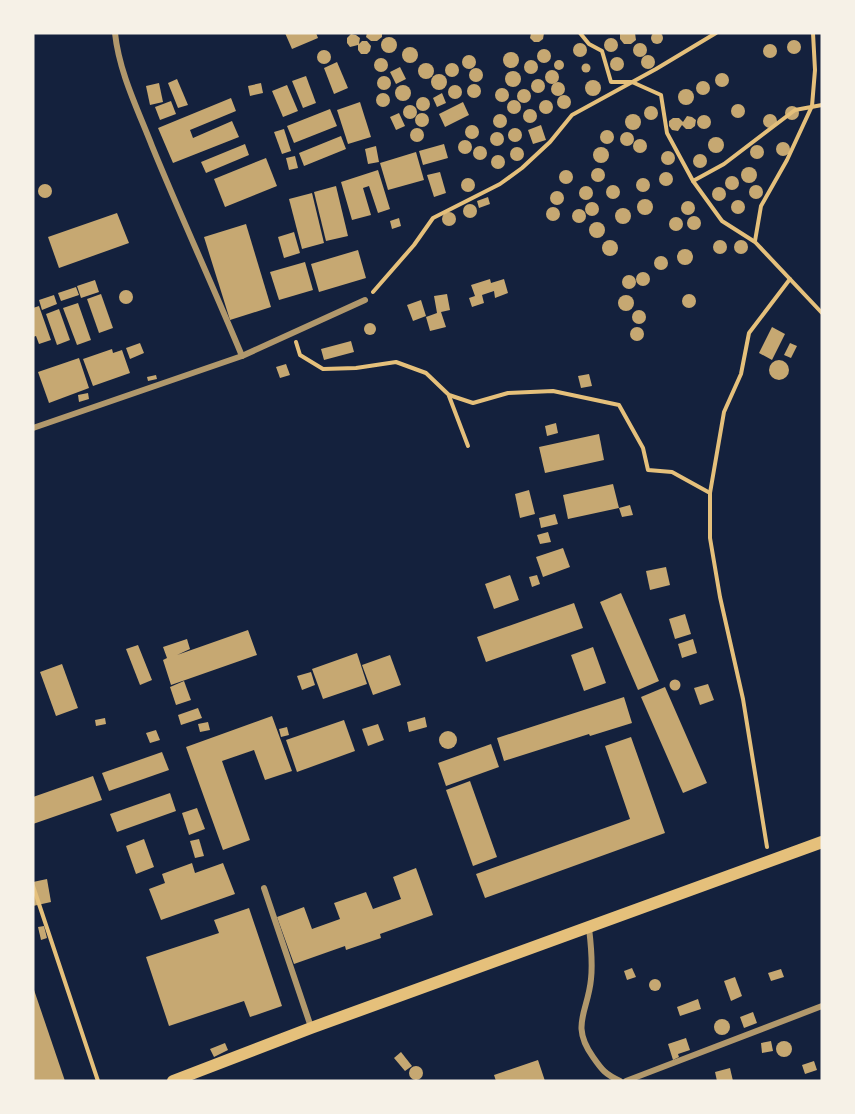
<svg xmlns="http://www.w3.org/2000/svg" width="855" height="1114" font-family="Roboto,sans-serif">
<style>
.building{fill:#c6a872}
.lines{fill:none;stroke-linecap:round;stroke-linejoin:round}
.path{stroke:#e5c07b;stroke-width:4}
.minor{stroke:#b1986c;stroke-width:6}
.secondary{stroke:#e5c07b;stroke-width:12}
</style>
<rect width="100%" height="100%" fill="#14213d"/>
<g class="building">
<circle cx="657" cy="38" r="6"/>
<path d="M285,33h31l2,5 -26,11z"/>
<path d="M367,33h15v4l-5,4h-6l-5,-4z"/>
<path d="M531,33h13l-1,6 -4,3h-5l-4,-4z"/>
<path d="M620,33h15l1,7 -5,4h-7l-4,-5z"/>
<path d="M351,34l5,1 4,3 -1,6 3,-3h5l4,5 -1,5 -3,3h-6l-3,-4v-5l-8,2 -3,-4v-5z"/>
<circle cx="389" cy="45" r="8"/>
<circle cx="611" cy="45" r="7"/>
<circle cx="794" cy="47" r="7"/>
<circle cx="580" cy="50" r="7"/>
<circle cx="640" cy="50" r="7"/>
<circle cx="770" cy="51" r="7"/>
<circle cx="410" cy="55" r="8"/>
<circle cx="544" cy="56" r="7"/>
<circle cx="324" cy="57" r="7"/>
<circle cx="511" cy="60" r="8"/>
<circle cx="648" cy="62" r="7"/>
<circle cx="469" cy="62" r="7"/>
<circle cx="617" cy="64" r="7"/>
<circle cx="381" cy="65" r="7"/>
<circle cx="559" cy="65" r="5"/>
<circle cx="531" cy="67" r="7"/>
<path d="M337,62l11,26 -14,6 -10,-26z"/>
<circle cx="426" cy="71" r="8"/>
<circle cx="586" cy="68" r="4.5"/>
<circle cx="452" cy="70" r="7"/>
<path d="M400,67l6,12 -10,5 -6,-12z"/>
<circle cx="476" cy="75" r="7"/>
<circle cx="552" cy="77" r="7"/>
<circle cx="513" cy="79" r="8"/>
<circle cx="722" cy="80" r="7"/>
<circle cx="439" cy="82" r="8"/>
<path d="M306,76l10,27 -13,5 -11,-27z"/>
<circle cx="384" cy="83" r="7"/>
<path d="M177,79l11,26 -10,3 -10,-25z"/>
<circle cx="538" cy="86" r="7"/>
<circle cx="593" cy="88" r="8"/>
<circle cx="703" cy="88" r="7"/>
<circle cx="558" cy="89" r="7"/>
<path d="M159,83l4,19 -13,3 -4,-19z"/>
<path d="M261,83l2,10 -13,3 -2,-10z"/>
<circle cx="474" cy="91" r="7"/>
<path d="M287,85l11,26 -15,6 -11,-26z"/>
<circle cx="403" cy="93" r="8"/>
<circle cx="455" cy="92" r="7"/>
<circle cx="502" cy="95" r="7"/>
<circle cx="686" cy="97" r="8"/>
<circle cx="524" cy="96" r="7"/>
<path d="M442,93l4,10 -9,4 -4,-9z"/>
<circle cx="383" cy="100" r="7"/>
<circle cx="564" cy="102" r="7"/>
<circle cx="423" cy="104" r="7"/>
<path d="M231,98l5,13 -46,19 3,8 39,-17 7,16 -66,26 -15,-35z"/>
<circle cx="514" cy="107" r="7"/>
<circle cx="546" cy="107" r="7"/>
<path d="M171,101l5,13 -16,6 -5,-13z"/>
<path d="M360,102l11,35 -23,7 -11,-34z"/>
<path d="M463,102l6,13 -24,12 -6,-13z"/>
<circle cx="738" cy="111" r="7"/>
<circle cx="410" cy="112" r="7"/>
<circle cx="651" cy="113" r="7"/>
<circle cx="792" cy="113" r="7"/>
<path d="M330,109l7,17 -43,17 -7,-17z"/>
<circle cx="530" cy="116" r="7"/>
<path d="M399,113l6,13 -9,4 -6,-13z"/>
<circle cx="422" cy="120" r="7"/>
<circle cx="633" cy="122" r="8"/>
<circle cx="500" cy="121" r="7"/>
<circle cx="770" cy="121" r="7"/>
<circle cx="704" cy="122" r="7"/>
<path d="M687,116l5,1 4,3 -1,6 -4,3h-5l-4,-4 -4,6 -6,-1 -3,-4v-5l4,-3h6l4,4z"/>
<path d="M541,125l5,15 -13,4 -5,-14z"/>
<circle cx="472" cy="132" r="7"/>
<circle cx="417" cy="135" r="7"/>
<circle cx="515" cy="135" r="7"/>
<path d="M284,129l7,22 -9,3 -8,-22z"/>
<circle cx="607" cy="137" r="7"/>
<circle cx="627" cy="139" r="7"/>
<circle cx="497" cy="139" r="7"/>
<path d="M341,136l5,13 -42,17 -5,-13z"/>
<circle cx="716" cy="145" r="8"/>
<circle cx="640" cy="146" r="7"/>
<circle cx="465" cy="147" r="7"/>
<circle cx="783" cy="149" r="7"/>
<path d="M245,144l4,11 -43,18 -5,-11z"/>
<path d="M444,144l4,14 -25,7 -4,-14z"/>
<circle cx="757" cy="152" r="7"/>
<path d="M376,146l3,16 -11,2 -3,-15z"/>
<circle cx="480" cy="153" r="7"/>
<circle cx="601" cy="155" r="8"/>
<circle cx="517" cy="154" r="7"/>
<circle cx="668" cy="158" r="7"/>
<path d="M416,152l8,28 -36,10 -8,-27z"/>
<circle cx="700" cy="161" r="7"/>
<circle cx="498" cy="162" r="7"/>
<path d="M295,156l3,12 -9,2 -3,-12z"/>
<path d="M266,158l11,28 -52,21 -11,-28z"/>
<circle cx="749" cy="175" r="8"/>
<circle cx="598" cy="175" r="7"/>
<path d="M378,170l12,39 -12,4 -9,-27 -6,2 8,27 -19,5 -11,-38z"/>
<circle cx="566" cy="177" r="7"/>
<path d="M440,172l6,21 -12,4 -7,-22z"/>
<circle cx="666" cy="179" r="7"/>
<circle cx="732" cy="183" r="7"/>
<circle cx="468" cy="185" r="7"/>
<circle cx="643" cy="185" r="7"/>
<circle cx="45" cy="191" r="7"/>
<circle cx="613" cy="192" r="7"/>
<circle cx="756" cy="192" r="7"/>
<path d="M336,186l12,50 -22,5 -12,-49z"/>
<circle cx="586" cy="193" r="7"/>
<circle cx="719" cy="194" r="7"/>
<circle cx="557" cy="198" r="7"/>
<path d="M312,193l12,50 -22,6 -13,-50z"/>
<path d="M488,197l2,7 -11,4 -2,-7z"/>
<circle cx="645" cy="207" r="8"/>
<circle cx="738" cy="207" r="7"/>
<circle cx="688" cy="208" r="7"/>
<circle cx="592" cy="209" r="7"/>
<circle cx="470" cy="211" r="7"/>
<circle cx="553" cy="214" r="7"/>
<circle cx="623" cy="216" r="8"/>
<circle cx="579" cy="216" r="7"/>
<circle cx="449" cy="219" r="7"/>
<path d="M117,213l12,30 -70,25 -11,-31z"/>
<circle cx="694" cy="223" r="7"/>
<circle cx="676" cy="224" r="7"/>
<path d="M399,218l2,8 -9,3 -2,-8z"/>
<circle cx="597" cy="230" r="8"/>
<path d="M246,224l25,83 -41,13 -26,-83z"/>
<path d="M294,232l6,21 -16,5 -6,-21z"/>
<circle cx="610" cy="248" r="8"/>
<circle cx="720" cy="247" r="7"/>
<circle cx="741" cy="247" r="7"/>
<circle cx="685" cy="257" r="8"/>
<path d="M358,250l8,28 -47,14 -8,-28z"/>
<circle cx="661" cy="263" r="7"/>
<path d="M305,262l8,28 -34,10 -9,-28z"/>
<circle cx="643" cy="279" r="7"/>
<circle cx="629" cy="282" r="7"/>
<path d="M490,279l1,4 13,-4 4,14 -13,5 -1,-7 -12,4 2,8 -12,4 -3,-9 6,-2 -4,-11z"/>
<path d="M95,280l4,12 -18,6 -4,-12z"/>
<path d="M76,287l3,8 -18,6 -3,-8z"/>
<circle cx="126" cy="297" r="7"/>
<path d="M101,294l12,34 -14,5 -12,-34z"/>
<path d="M447,294l3,16 -9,2 5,15 -16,4 -4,-14 11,-4 -3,-17z"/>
<circle cx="689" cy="301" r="7"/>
<path d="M54,295l3,9 -15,6 -3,-10z"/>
<circle cx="626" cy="303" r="8"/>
<path d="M421,300l5,16 -13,5 -6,-16z"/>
<path d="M78,303l13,37 -14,5 -14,-37z"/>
<path d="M39,306l12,34 -12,4 -3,-8 -3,1v-29z"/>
<path d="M59,309l11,31 -13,5 -11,-31z"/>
<circle cx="639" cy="317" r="7"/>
<circle cx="370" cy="329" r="6"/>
<path d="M772,327l13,7 -13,26 -13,-7z"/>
<circle cx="637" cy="334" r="7"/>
<path d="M351,341l3,11 -30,8 -3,-11z"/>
<path d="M140,343l4,10 -14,6 -4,-11z"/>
<path d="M790,343l7,3 -6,12 -7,-3z"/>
<path d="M112,349l1,4 9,-3 8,23 -37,13 -10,-27z"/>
<path d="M79,358l10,30 -40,15 -11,-31z"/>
<circle cx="779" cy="370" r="10"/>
<path d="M286,364l4,11 -10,3 -4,-11z"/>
<path d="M589,374l3,12 -11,2 -3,-12z"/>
<path d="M156,375l1,4 -9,2 -1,-4z"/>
<path d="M88,393l1,6 -10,3 -1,-7z"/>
<path d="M556,423l2,10 -11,3 -2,-10z"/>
<path d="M599,434l5,26 -59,13 -6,-26z"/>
<path d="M613,484l6,24 -51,11 -5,-24z"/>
<path d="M529,490l6,24 -15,4 -5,-24z"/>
<path d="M630,505l3,10 -11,2 -3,-9z"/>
<path d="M555,514l3,10 -17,4 -2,-10z"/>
<path d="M548,532l3,10 -11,2 -3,-9z"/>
<path d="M563,548l7,19 -27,10 -7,-20z"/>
<path d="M666,567l4,18 -20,5 -4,-19z"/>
<path d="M510,575l9,25 -25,9 -9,-25z"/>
<path d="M537,575l3,9 -8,3 -3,-10z"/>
<path d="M621,593l38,88 -21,9 -38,-88z"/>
<path d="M574,603l9,25 -97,34 -9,-25z"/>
<path d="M685,614l6,20 -16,5 -6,-20z"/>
<path d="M248,630l9,25 -86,30 -8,-25 4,-2 -4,-11 24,-8 3,10 -13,6z"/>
<path d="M693,639l4,14 -15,5 -4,-14z"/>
<path d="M138,645l14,35 -12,5 -14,-36z"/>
<path d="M593,647l13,36 -22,8 -13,-36z"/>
<path d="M357,653l10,31 -44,15 -11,-30z"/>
<path d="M390,655l11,30 -28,10 -11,-30z"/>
<path d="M62,664l16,44 -22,8 -16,-44z"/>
<path d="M311,672l4,13 -13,5 -5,-14z"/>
<circle cx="675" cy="685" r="5.5"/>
<path d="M184,681l7,19 -15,5 -6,-18z"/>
<path d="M708,684l6,16 -14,5 -6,-17z"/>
<path d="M665,687l42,96 -24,10 -42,-96z"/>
<path d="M624,697l8,26 -42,13 -1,-2 -85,27 -7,-23z"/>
<path d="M198,708l4,10 -21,7 -3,-10z"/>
<path d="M272,716l20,55 -27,9 -11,-30 -32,11 28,79 -27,10 -37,-103z"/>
<path d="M425,717l2,10 -18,5 -2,-10z"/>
<path d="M105,718l1,6 -10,2 -1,-6z"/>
<path d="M344,720l11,31 -58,21 -11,-32z"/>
<path d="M208,722l2,8 -10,2 -2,-8z"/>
<path d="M378,724l6,16 -16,6 -6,-17z"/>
<path d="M287,727l2,8 -8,2 -2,-8z"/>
<path d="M156,730l4,10 -10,3 -4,-10z"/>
<circle cx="448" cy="740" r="9"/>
<path d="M631,737l34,96 -180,65 -9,-24 154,-55 -25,-73z"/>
<path d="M491,744l8,23 -53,19 -8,-23z"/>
<path d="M162,752l7,18 -60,21 -7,-18z"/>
<path d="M93,776l9,24 -69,24v-27z"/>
<path d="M470,781l27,76 -24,9 -27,-76z"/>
<path d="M170,793l6,18 -59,21 -7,-18z"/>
<path d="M197,808l8,21 -16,6 -7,-22z"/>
<path d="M144,839l10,28 -18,7 -10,-28z"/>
<path d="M199,839l5,17 -9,2 -5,-17z"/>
<path d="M192,863l3,10 28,-10 12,31 -74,26 -12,-31 16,-6 -3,-9z"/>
<path d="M416,868l17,47 -53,19 1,4 -35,12 -1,-4 -51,18 -17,-47 27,-10 8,22 28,-10 -6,-16 32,-11 7,17 28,-10 -8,-22z"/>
<path d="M47,879l4,23 -18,4v-24z"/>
<path d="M249,908l33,98 -32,11 -6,-16 -75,25 -23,-69 73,-24 -5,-13z"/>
<path d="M44,926l3,12 -6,2 -3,-13z"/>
<path d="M632,968l4,9 -9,3 -3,-9z"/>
<path d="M781,969l3,8 -13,4 -3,-8z"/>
<path d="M735,977l7,19 -11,5 -7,-20z"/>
<circle cx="655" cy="985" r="6"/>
<path d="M33,988v-1l32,94h-32z"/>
<path d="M698,999l3,10 -21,7 -3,-9z"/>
<path d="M753,1012l4,11 -13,5 -4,-11z"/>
<circle cx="722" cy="1027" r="8"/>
<path d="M686,1038l4,12 -12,4 1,3 -6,3 -5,-16z"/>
<path d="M771,1041l2,10 -11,2 -1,-10z"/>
<circle cx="784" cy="1049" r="8"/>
<path d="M225,1043l3,7 -14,7 -4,-8z"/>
<path d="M401,1052l11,14 -7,5 -11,-13z"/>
<path d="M538,1060l7,21h-49l-2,-6z"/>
<path d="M814,1061l3,9 -12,4 -3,-9z"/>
<circle cx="416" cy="1073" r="7"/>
<path d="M730,1068l3,13h-16l-2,-9z"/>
</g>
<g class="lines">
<g class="path">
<path d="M580,33l9,11 13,7 9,31h21l29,13 6,38 26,48 29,40 33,21 67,71"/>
<path d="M693,181l31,-17 71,-54 27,-5"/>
<path d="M755,241l6,-35 26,-46 25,-54 3,-36 -2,-37"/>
<path d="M373,292l41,-47 19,-27 67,-34 22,-16 28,-26 22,-27 84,-46 60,-36"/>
<path d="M296,342l4,13 23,14 33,-1 40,-6 30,11 23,22 24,8 35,-10 45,-2 66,14 24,43 5,22 24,2 38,21"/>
<path d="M449,396l19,50"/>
<path d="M767,847l-24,-148 -23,-102 -10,-59v-45l14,-81 17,-38 8,-41 41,-54"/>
<path d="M33,886l65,195"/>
</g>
<g class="minor">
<path d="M115,33c4,39 23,77 37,113 29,71 61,140 90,210"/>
<path d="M33,428l209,-72 123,-56"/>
<path d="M264,888l47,139"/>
<path d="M589,928c2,17 4,33 2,51 -3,33 -21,46 2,78 9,13 12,17 27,24"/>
<path d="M626,1081l196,-75"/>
</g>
<path class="secondary" d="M173,1081l138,-53 511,-186"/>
</g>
<rect width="855" height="1114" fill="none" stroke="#f6f1e7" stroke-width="69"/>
</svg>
